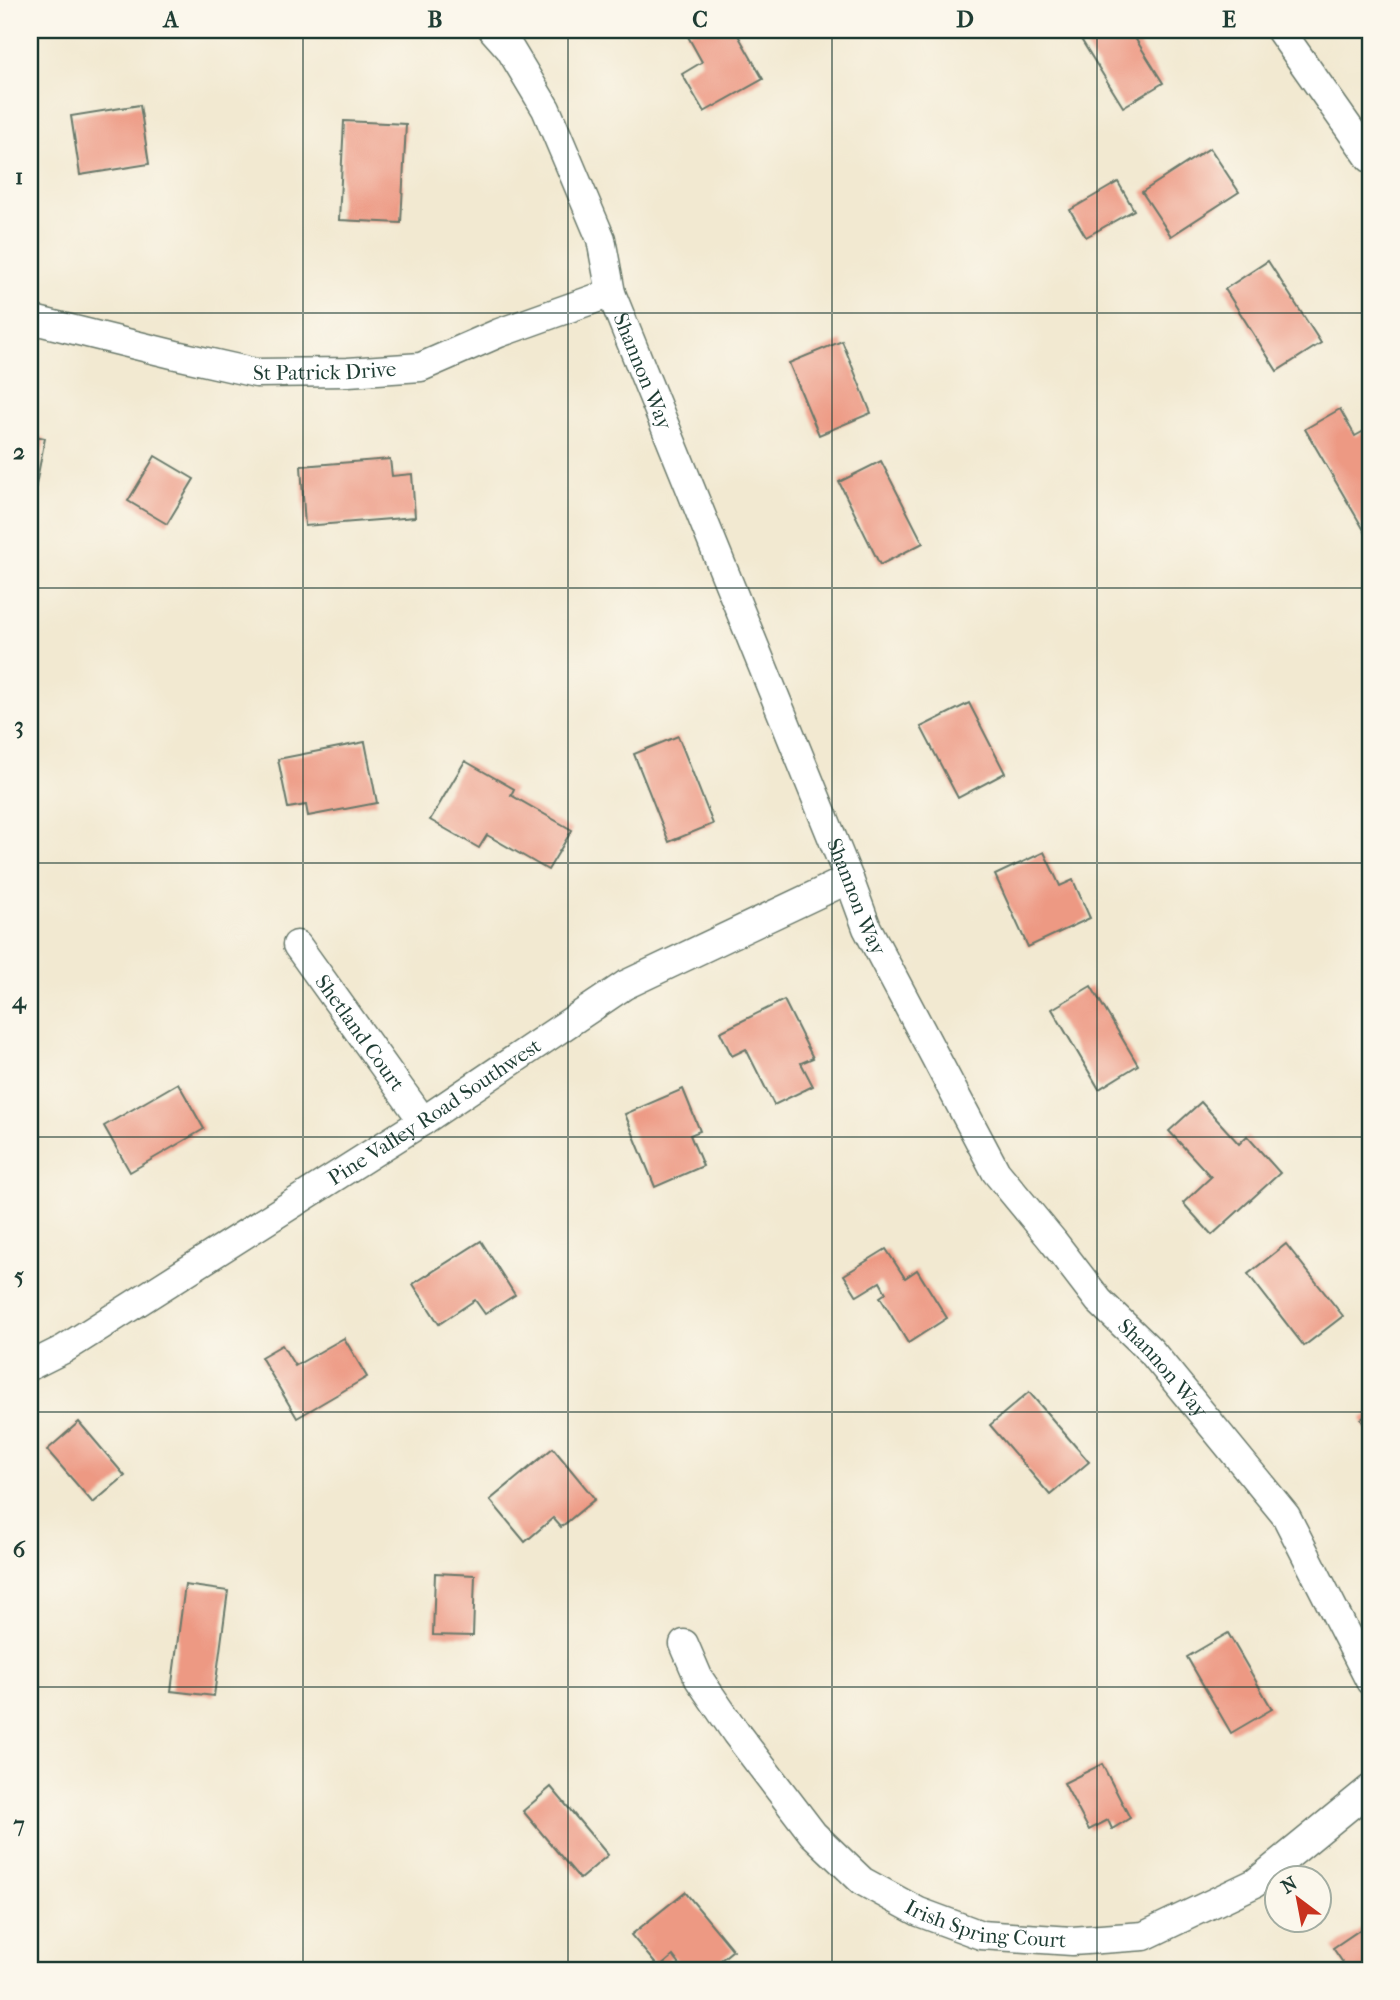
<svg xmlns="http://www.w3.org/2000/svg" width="1400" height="2000" font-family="'IM FELL French Canon',serif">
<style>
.building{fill:#ed9983}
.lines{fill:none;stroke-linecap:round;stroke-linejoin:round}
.street-casing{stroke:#69796b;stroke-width:31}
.street{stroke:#fff;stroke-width:28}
.grid{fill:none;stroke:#1f3d34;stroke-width:2;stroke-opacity:0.55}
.labels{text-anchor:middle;stroke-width:5;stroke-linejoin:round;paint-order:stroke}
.street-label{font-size:21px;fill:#1f3d34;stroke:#fbf7ec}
.neatline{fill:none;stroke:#1f3d34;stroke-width:2.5}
.grid-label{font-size:23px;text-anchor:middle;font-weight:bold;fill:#1f3d34}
</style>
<rect width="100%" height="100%" fill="#fbf7ec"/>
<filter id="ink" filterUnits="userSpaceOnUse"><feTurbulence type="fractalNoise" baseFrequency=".0143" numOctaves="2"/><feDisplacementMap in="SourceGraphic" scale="14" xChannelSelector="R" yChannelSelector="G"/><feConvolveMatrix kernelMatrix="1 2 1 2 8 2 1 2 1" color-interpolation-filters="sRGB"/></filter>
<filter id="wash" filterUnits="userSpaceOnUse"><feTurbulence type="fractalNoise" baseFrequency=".00686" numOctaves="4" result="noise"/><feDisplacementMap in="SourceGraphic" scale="28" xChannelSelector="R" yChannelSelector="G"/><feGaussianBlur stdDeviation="1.57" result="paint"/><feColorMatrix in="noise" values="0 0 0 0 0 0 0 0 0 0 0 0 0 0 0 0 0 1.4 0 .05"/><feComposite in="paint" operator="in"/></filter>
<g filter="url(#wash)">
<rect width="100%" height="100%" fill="#f2e9d1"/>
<g id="blocks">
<g class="building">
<path d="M692,30h43l28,49 -59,33 -22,-38 20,-12 -16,-29z"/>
<path d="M1090,30h40l33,53 -40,24 -44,-71z"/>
<path d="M140,105l9,59 -69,11 -9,-59z"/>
<path d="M344,121l62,3 -5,99 -62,-3z"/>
<path d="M1210,148l29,44 -68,44 -29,-44z"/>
<path d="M1118,182l16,28 -48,27 -16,-27z"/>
<path d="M1268,261l53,82 -44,28 -52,-82z"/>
<path d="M842,341l29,72 -52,22 -30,-72z"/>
<path d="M1340,409l15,27 9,-5 6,11v93l-2,2 -63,-108z"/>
<path d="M30,435l15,3 -10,52 -5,-1z"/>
<path d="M155,456l39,23 -27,45 -39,-23z"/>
<path d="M390,459l2,17 20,-2 3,43 -110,9 -4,-60z"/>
<path d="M881,461l42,82 -43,22 -41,-83z"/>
<path d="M969,703l36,70 -47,25 -37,-71z"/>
<path d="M678,736l35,88 -44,18 -35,-88z"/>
<path d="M365,742l12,61 -69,13 -2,-11 -18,3 -10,-49z"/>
<path d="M465,761l49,28 -3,6 61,35 -24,40 -61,-35 -8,13 -49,-28z"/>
<path d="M1044,852l16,34 13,-6 17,38 -62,29 -33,-72z"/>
<path d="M1091,986l47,79 -39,24 -47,-80z"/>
<path d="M784,1000l29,58 -12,5 12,23 -39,19 -28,-56 -14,7 -12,-24z"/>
<path d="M178,1083l26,46 -74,43 -26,-46z"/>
<path d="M683,1089l17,42 -10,4 13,31 -48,21 -30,-73z"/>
<path d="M1201,1102l38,42 8,-8 33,37 -68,62 -29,-32 28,-26 -42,-46z"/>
<path d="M481,1241l34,54 -30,19 -10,-14 -36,24 -26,-40z"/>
<path d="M1286,1244l57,72 -39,30 -56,-72z"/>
<path d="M886,1249l19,29 12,-8 30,48 -39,25 -28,-46 6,-4 -6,-11 -23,14 -13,-21z"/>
<path d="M344,1338l23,39 -70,41 -36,-61 21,-12 13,21z"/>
<path d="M1029,1392l60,70 -39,33 -60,-70z"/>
<path d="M1370,1413v22l-9,-16z"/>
<path d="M79,1422l46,54 -32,27 -46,-53z"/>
<path d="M553,1448l42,51 -34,28 -8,-9 -28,24 -35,-42z"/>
<path d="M435,1573l40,2 -2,61 -40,-1z"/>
<path d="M185,1585l43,6 -14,105 -43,-5z"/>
<path d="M1228,1633l44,76 -41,24 -44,-76z"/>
<path d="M1102,1764l28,54 -18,11 -4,-9 -19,10 -25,-47z"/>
<path d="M551,1787l57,68 -28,24 -57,-68z"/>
<path d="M685,1892l48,58 -24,20h-25l-11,-14 -14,12 -28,-33z"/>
<path d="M1370,1923v47h-22l-15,-22z"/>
</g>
</g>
</g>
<g filter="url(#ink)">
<use href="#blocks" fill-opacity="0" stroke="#69796b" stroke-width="2"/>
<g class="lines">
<g class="street-casing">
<g id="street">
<path id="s1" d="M493,30l17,19 36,60 55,130 10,54 238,586 18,49 129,244 57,69 46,60 52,50 135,165 84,165"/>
<path d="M1280,30l90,128"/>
<path id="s2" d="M30,319l146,36 80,18 92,-1 73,-5 78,-34 112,-40"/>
<path id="s3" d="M297,945l126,176"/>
<path id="s4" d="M30,1366l34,-17 359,-228 202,-136 224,-106"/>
<path id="s5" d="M684,1644l15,35 37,54 77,101 49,47 57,31 62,23 91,6 72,-5 111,-53 115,-94"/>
</g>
</g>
<use href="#street" class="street"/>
</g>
</g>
<path class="grid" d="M303,30v1940M568,30v1940M832,30v1940M1097,30v1940M30,313h1340M30,588h1340M30,863h1340M30,1137h1340M30,1412h1340M30,1687h1340"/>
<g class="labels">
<g class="street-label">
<text dy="7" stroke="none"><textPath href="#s2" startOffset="301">St Patrick Drive</textPath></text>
<text dy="7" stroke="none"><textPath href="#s1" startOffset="376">Shannon Way</textPath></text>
<text dy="7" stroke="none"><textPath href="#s1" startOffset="943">Shannon Way</textPath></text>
<text dy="7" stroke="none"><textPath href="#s3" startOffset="108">Shetland Court</textPath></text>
<text dy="7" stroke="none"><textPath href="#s4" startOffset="478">Pine Valley Road Southwest</textPath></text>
<text dy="7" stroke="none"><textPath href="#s1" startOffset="1510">Shannon Way</textPath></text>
<text dy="7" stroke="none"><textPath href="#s5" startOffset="432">Irish Spring Court</textPath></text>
</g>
</g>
<rect width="1400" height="2000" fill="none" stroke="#fbf7ec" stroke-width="77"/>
<g transform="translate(1298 1899) rotate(328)"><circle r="33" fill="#fbf7ec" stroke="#a3ada2" stroke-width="2"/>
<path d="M0-5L12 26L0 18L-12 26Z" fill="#c8321e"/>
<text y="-10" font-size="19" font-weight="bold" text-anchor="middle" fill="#1f3d34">N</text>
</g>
<rect x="38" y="38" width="1324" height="1924" class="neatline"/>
<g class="grid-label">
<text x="171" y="27">A</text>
<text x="435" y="27">B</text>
<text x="700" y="27">C</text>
<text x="965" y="27">D</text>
<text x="1229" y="27">E</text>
<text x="19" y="184">1</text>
<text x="19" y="459">2</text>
<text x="19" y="733">3</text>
<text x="19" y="1008">4</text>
<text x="19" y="1283">5</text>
<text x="19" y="1557">6</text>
<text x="19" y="1832">7</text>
</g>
</svg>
